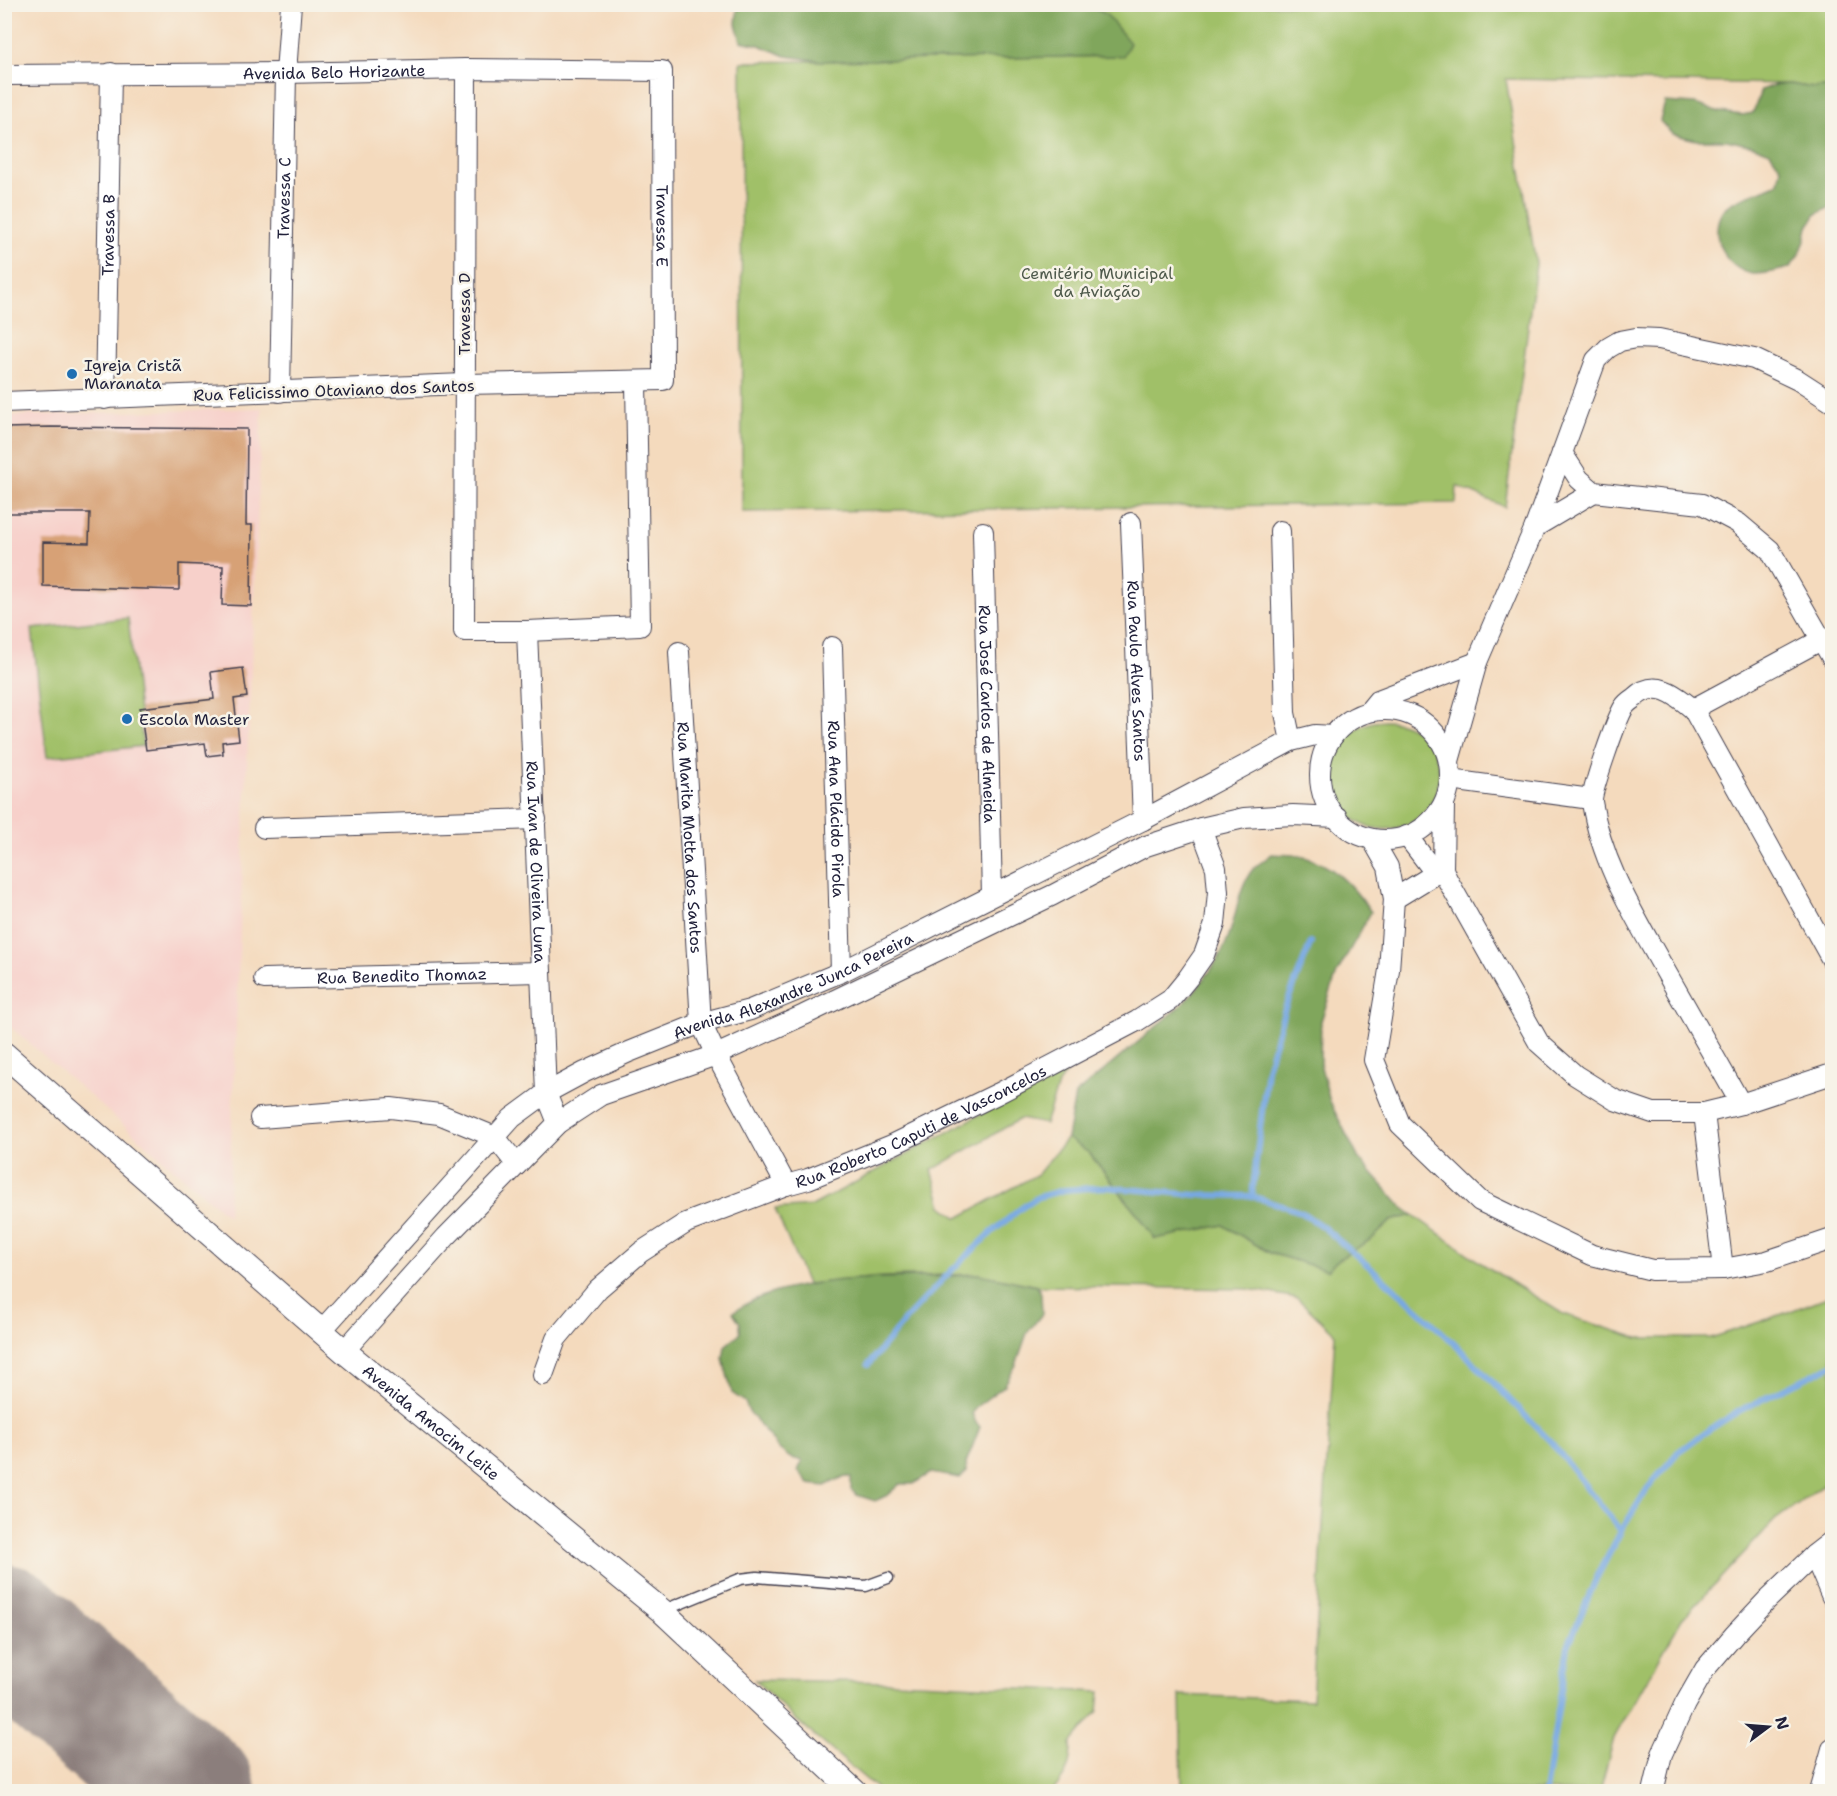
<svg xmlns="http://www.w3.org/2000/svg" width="1837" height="1796" font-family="'Shantell Sans',sans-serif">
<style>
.built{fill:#f7d0ca}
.green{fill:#a0c068;stroke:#617152;stroke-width:1.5}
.forest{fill:#80a65c;stroke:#51644c;stroke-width:1.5}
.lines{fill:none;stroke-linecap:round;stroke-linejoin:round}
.stream{stroke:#77a8e2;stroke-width:6}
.runway{stroke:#8b7e7c;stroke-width:132}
.building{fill:#d7a176}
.service-casing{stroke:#423e4e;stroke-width:13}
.minor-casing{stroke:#423e4e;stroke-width:22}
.tertiary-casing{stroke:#423e4e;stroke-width:26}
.service{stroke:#fff;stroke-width:10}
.minor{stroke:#fff;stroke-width:20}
.tertiary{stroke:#fff;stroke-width:24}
.poi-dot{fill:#1f6fb2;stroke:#f7f3e8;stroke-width:2}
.labels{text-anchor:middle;stroke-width:5;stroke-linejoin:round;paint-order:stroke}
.street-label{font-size:16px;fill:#22223b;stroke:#f7f3e8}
.park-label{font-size:16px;fill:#4e594b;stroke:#f7f3e8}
.poi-label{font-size:16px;fill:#22223b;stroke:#f7f3e8;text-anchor:start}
</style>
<rect width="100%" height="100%" fill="#f7f3e8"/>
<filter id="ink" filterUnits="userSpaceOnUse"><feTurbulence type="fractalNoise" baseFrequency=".0167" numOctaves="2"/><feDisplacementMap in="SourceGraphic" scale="12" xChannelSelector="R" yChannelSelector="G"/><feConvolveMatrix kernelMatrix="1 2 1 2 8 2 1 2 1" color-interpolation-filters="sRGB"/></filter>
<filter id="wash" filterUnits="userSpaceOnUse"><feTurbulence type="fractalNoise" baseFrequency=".008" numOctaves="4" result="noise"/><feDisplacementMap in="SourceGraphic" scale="24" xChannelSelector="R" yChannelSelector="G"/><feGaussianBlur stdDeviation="1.35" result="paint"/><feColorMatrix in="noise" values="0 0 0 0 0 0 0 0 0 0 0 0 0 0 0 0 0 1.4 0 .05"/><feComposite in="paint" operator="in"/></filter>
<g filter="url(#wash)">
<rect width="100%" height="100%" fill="#f4dabd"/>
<path class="built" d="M262,408l-34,808 -223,-194 -1,-606z"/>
<g class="green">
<path d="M1086,5h746v81l-18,2 -24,-4 -284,-5 30,185 -31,243 -48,-21 -1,17 -714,9 -1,-450 382,-6 -17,-42z"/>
<path d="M128,618l15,128 -96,11 -15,-128z"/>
<circle cx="1385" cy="775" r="54"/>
<path d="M1074,1063l-15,19 -14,42 -25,-5 -88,51 10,36 16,12 80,-44 29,-36 22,15 50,63 16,23 68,-14 47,28 57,17 12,-11 34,-21 18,-17 22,-6 68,48 82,51 75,24h73l69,-23 52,-20v184l-57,41 -93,99 -68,119 -14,53h-418l-2,-96 132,5 23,-366 -38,-36 -49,-9 -211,-3 -58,-12 -98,3 -74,7 -32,-75 37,-3z"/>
<path d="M755,1680l140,2 205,10 -2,19 -27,32c0,20 -3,32 -17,46v2l-173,1 -86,-73z"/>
</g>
<g class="forest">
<path d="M738,5h348l20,9 24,29 -7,13 -302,5 -35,-5 -27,-11 -18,-4 -5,-17z"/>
<path d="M1790,84l24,4 18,-2v121h-2l-15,8 -7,12 -3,14 -6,14 -9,13c-11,2 -26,7 -37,6 -28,-4 -47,-41 -29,-65 9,-11 40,-18 54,-26l3,-15 -11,-16 -16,-6 -28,-6h-30l-24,-6 -12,-13 5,-19 30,2 25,8 22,3 11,-2 8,-23 14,-5z"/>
<path d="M1272,854c9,1 19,0 28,2 33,7 53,30 71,56l-34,61 -16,48 -1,42 10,39 29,57 43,48 11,8 -22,6 -18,17 -34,21 -12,11 -57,-17 -47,-28 -68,14 -16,-23 -50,-63 -22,-15 8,-43 107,-90c19,-21 38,-43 47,-70 8,-21 9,-48 24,-66 5,-5 13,-10 19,-15z"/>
<path d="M979,1274l58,12 4,7 1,21 -15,19 -11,32 -12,21 -28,21 -4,6 4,10 4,4 -14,36 1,8 -7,7 -29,-5 -18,11h-13l-14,12 -11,5 -18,-6 -6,-5v-13l-6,-1 -20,10 -16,-2 -11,-13 4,-10 -13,-4 -10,-8 -31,-39 -3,-8 -13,-9 -9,-34 2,-13 15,-13v-10l-7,-11c9,-5 18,-12 28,-15 70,-26 145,-16 218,-23z"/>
</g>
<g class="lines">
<g class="stream">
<path d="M1252,1196l15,-127 18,-61 26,-66"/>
<path d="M868,1365l37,-45 45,-48 41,-39 29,-24 18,-12 26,-7 40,-3 93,8 55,1 49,16 22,15 84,72 61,58 83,85 70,89"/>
<path d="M1545,1792l23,-146 28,-67 25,-48 26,-42 31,-37 26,-19 35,-22 93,-46"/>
</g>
<path class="runway" d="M4,1630l186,162"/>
</g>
<g id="blocks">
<g class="building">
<path d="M51,427l196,2 -1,96h6l-1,81 -29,-1 1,-39 -44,-2v26l-136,-4v-44l46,1 1,-30h-86v-85z"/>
<path d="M243,668l4,29 -13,2 5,41 -17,2 1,12 -16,2 -2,-13 -59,7 -6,-42 74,-9 -3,-27z"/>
</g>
</g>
</g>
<g filter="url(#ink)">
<use href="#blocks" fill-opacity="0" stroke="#423e4e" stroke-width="1.5"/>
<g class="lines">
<g class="service-casing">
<path id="service" d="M662,1611l78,-32 17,-2 109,9 22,-8"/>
</g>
<g class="minor-casing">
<g id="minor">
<path d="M466,69l-2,562h63l113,-5 -4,-244"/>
<path id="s1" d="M4,75l282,-2 180,-4 196,2 1,309 -199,4 -460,18"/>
<path id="s2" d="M280,392l6,-319 5,-69"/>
<path id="s3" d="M105,399l6,-326"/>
<path d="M1562,453l17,26 15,13 108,12 36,19 32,27 62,108"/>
<path id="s4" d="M1131,523l12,297"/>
<path d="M1535,527l59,-35"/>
<path d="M1280,531l5,182 6,28"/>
<path id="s5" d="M983,532l9,363"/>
<path id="s6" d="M527,631l19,462 12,30"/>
<path id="s7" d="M832,647l9,325"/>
<path id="s8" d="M679,652l22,371 15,32 70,130"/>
<path d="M1693,709l128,-69"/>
<circle cx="1385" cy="775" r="65"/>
<path d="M1369,711l9,-11 99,-38"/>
<path d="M1449,761l28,-99 58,-135 61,-167 12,-12 12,-7 16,-3 23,1 95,20 44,21 34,22"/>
<path d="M1450,780l141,19"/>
<path d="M1444,804l-1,65 4,10 92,164 36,32 40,25 38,13h51l37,-9 91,-30"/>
<path d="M264,828l272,-9"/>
<path d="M1407,836l29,38"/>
<path d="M1372,839l16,28 6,32 -5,71 -15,90 26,64 80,77 112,54 60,15 71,-1 44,-8 65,-22"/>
<path d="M1394,899l49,-30"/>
<path id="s9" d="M264,979l276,-7"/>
<path d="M1741,1104c-27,-47 -53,-93 -79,-139 -29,-52 -61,-104 -70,-163 -1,-11 25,-84 32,-95 2,-3 7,-7 10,-9 21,-20 41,-4 59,11l139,251"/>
<path d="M1704,1113l19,156"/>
<path d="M260,1118l131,-10 48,6 56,23 22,28"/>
<path id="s10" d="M321,1331l191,-213 34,-25 39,-21 44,-20 72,-29 49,-13 91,-38 302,-152 148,-79 24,-6 18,1"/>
<path d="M344,1351l102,-114 112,-114 43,-28 115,-40 88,-40 249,-120 93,-49 55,-18 43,-10 49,-3 44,2"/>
<path id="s11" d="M543,1375l13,-36 42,-50 43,-37 45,-29 100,-38 22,-6 84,-34 107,-52 138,-72 33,-21 18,-22 16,-23 11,-31 3,-32 -2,-24 -15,-40"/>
<path d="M1832,1541l-18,14 18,42"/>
<path d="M1653,1792l9,-38 23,-50 20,-35 30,-35 32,-34 47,-45"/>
<path d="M1820,1792l12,-43"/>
</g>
</g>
<g class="tertiary-casing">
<g id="tertiary">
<path id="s12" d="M4,1054l340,297 318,260 193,181"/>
</g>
</g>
<use href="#service" class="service"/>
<use href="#minor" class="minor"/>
<use href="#tertiary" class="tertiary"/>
</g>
</g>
<g class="poi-dot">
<circle cx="72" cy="374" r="6"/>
<circle cx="127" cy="719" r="6"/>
</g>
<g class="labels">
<g class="street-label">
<text dy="6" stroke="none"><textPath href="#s1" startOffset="330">Avenida Belo Horizante</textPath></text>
<text dy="6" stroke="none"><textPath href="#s2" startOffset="194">Travessa C</textPath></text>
<text dy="6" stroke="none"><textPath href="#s1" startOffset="813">Travessa E</textPath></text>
<text dy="6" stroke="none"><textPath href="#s3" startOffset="164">Travessa B</textPath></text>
<text transform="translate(464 314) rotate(-90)" y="6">Travessa D</text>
<text transform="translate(334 390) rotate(-2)" y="6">Rua Felicissimo Otaviano dos Santos</text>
<text dy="6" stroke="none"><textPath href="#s4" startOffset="148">Rua Paulo Alves Santos</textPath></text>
<text dy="6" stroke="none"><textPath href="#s5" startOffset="182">Rua José Carlos de Almeida</textPath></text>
<text dy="6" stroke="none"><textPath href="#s7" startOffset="162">Rua Ana Plácido Pirola</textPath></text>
<text dy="6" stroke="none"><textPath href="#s8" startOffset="186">Rua Marita Motta dos Santos</textPath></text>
<text dy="6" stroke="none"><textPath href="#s6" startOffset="231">Rua Ivan de Oliveira Luna</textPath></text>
<text dy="6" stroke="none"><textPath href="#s9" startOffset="138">Rua Benedito Thomaz</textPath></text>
<text dy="6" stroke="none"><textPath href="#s10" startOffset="598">Avenida Alexandre Junca Pereira</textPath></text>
<text dy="6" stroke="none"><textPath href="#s11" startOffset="468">Rua Roberto Caputi de Vasconcelos</textPath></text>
<text dy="6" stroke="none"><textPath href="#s12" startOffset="564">Avenida Amocim Leite</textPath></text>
</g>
<g class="park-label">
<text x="1097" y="279">Cemitério Municipal<tspan x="1097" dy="18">da Aviação</tspan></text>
</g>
<g class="poi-label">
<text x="84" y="371">Igreja Cristã<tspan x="84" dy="18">Maranata</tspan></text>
<text x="139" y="725">Escola Master</text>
</g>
</g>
<rect width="1837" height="1796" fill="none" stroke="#f7f3e8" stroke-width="24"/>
<g transform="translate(1768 1727) rotate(74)" stroke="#f7f3e8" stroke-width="4.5" paint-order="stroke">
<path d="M0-4.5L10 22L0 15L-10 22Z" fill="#22223b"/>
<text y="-9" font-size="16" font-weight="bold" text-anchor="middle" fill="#22223b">N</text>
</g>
</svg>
